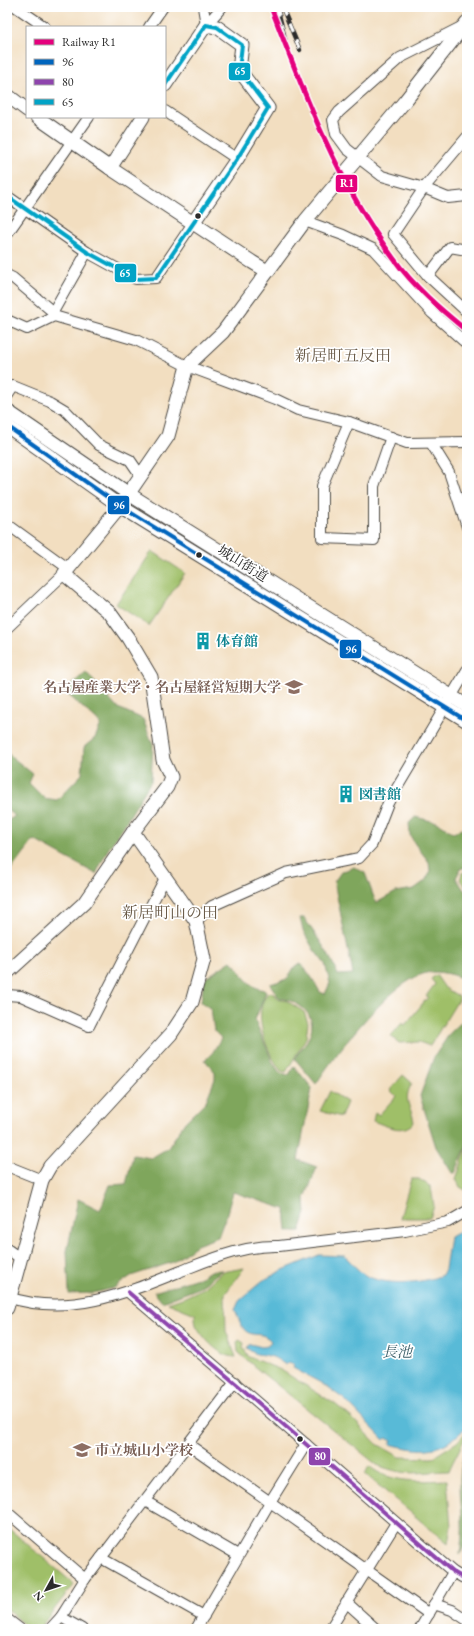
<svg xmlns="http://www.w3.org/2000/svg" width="474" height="1636" font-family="'EB Garamond','Noto Serif JP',serif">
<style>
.green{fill:#9fbf67;stroke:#657549}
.forest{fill:#7fa65c;stroke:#556844}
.water{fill:#59bad7;stroke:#427281}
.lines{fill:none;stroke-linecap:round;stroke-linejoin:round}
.minor-casing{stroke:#494641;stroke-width:12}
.tertiary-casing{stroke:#494641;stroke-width:15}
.minor{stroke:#fff;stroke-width:10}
.tertiary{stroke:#fff;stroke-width:13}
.rail-casing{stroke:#2b2b2b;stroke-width:4.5}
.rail{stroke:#fff;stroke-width:3;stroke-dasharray:9;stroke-linecap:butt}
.bus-1-casing{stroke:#fff;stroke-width:7}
.bus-2-casing{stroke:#fff;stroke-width:7}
.bus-3-casing{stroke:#fff;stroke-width:7}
.bus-1{stroke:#0065bd;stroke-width:4}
.bus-2{stroke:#8e44ad;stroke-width:4}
.bus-3{stroke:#02a3c6;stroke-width:4}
.rail-1-casing{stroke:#fff;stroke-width:8}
.rail-1{stroke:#e5007d;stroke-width:5}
.bus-dot{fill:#2b2b2b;stroke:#fff;stroke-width:1.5}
.labels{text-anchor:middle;stroke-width:3.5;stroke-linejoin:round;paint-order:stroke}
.street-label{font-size:14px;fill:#2b2b2b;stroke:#fff}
.culture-label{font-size:14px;font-weight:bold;fill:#0d838f;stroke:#fff;text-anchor:start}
.education-label{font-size:14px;font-weight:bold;fill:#785e54;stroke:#fff;text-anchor:end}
.water-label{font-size:15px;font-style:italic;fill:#3b5d67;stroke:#fff}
.quarter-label{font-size:16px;fill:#6a5b48;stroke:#fff}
.line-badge{stroke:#fff;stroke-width:1.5}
.badge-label{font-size:11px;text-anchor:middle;font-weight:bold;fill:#fff}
</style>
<rect width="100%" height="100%" fill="#fff"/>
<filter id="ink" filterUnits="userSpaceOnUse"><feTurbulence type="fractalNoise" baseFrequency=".025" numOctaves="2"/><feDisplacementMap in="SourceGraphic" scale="8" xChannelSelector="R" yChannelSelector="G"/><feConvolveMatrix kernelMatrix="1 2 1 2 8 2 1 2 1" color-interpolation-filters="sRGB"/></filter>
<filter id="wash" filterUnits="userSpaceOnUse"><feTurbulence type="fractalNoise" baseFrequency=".012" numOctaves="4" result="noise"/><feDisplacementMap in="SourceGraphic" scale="16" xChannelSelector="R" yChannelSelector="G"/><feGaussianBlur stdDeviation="0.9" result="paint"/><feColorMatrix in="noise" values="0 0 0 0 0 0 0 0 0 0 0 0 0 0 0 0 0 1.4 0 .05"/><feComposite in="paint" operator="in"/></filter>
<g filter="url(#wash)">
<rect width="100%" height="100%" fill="#f2dec0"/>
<g class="green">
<path d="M152,551l33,22 -36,53 -33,-22z"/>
<path d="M467,871v17l-7,-8 2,-7z"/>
<path d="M436,975l9,13 15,9 -30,49 -11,-4 -20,1 -8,-7 11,-13 3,2 23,-28 -2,-1 9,-12 -4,-5z"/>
<path d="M269,992l5,2 4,5 9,2 17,11 4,11 -2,15 -20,34 -5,-1c-14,-18 -31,-59 -12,-79z"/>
<path d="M403,1075l9,8c-10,18 -1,22 2,39 -11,13 -27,4 -41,-1l2,-9 4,3 17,-19 -6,-6z"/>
<path d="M330,1091l17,11 -6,15 -21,-6z"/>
<path d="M467,1147v44l-7,-4 -4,-8z"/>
<path d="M411,1179h8l12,8 3,19 -4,12h-30z"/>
<path d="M244,1268l-19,26 1,37 10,26c-16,0 -31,-17 -39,-30 -2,-3 -2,-9 -2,-13l-27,-11 17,-6 19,-9 18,-16z"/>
<path d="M239,1340l5,3 -1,5 6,9 32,13 54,34 17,14 25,26 23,13 32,1 25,-16 10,-11c0,6 -15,31 -18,40 -31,1 -42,6 -72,-6l-121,-97 -18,-16 -1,-10z"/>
<path d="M369,1466c21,18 52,15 78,14l4,46 -3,18 -83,-70z"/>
<path d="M7,1527l67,57 -35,45h-10l-22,-19z"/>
</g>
<g class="forest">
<path d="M86,672l30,35 27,12 10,26 -2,36 -26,43 -18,27 -11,23 -62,-34 -27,35v-54l8,-5 -8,-7v-56l26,21 -4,9 15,15 13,2 25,-26 2,-27 11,-9 6,-14 -37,-33z"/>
<path d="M415,817l21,5 18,11 7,-5 6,2v38h-6l-5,10 8,12 3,2v89c-10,-6 -29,-11 -41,-8 -36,9 -90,80 -110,111l-21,-25c4,-9 12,-16 15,-24 8,-21 -13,-35 -31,-37l-9,-14 17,-5 8,-13 6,-3 11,15 8,14 5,2 5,-11 -5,-19 -11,-14 -11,-19 -3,-13h4c13,19 26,36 34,57l15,-1 -19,-92 7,-10 13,-5 11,6 11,30 20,-11 18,-3 11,-8 5,-9 -1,-10 -14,-18 -5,-9 -1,-12z"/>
<path d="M231,961c12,11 15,26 33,29l2,2 -11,28 18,43 7,10 9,2 5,-9 18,22 -14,72 19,7 -12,31 1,15 -6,18h-13l-2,-22 -52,-17 -6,21 -9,24 -21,8 -24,17 -42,14 -17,12 -21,5 -24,1 -2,-43 11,-52 22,11 10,-25 16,-1 7,-29 18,3 17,-10 17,-26 21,-21 9,-22v-7l-10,-12 8,-8 8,-14 -7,-7 -3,-22 -10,-7 3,-23z"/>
<path d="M467,1017v128l-12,28h-3l-16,-26 -16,-51 14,-39 16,-24z"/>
<path d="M222,1270l-23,18 -37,14 -8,-10 47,-15 9,-6z"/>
<path d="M467,1452v88l-7,15c1,-11 3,-23 2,-34 0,-20 -7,-51 5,-69z"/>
</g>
<path class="water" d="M467,1227v199c-24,27 -44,27 -77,18l2,-3 -6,-3 -2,2 -40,-41 -23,-16 -28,-15 1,-3 -5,-3 -3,3c-5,-3 -11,-8 -17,-9 -10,-3 -12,1 -22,-8l3,-4 12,3 6,-1 3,-5c-9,-10 -15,-4 -24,-9 -7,-5 -8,-15 -12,-22l4,-9 23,-20 21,-11 36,-15 26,1c6,6 12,14 20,19 19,11 57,9 77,0l3,-6 5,-32z"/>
</g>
<g filter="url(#ink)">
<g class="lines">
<g class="minor-casing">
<g id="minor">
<path d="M16,7l29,20"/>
<path d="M203,7l3,18 16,-18"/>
<path d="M463,26l-63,32 -61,54 -6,8 3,14 11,15 35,27 42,12 24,10 19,-2"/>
<path d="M149,27l14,-20"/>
<path d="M165,111l72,48"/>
<path d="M467,137l-43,51 -31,46 35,42 39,36"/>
<path d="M7,196l80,56 49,27 20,-1 37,-55"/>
<path d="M305,221l38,14 30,14 59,64 35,31"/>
<path d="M7,234l82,-117"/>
<path d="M7,275l6,3 40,34"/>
<path d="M428,276l22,-29 17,3"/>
<path d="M54,316l-1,-4 34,-60"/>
<path d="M7,320l20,9 27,-13 82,24 51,26 88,33 23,11 51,12 58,21 60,-1"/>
<path d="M7,395l6,-9 37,15 15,9 34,35 31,15 11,16"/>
<path d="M349,422l-27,64v52l52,2v-54l17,-49"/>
<path d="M431,443l18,29 18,55"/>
<path d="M7,524l62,45"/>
<path d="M7,628l57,-54"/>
<path d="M196,921l16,-15 74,-33 73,-15 13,-14 16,-41 79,-133"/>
<path d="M7,995l14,1 68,30 76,-148"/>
<path d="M7,1166l35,14"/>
<path d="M7,1249l13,9"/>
<path d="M128,1292l126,107 199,173 14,8"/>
<path d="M7,1297c65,21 124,-6 184,-30 28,-11 57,-22 88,-21l126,-15 43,-9 19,-11"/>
<path d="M188,1444l241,170"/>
<path d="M145,1501l93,54"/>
<path d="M7,1512l78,67"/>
<path d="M101,1558l103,58"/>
<path d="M346,1602l30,27"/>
<path d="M434,1604l18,6 15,10"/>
<path d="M61,1617l21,12"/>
<path d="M7,1619l13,10"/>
<path d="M50,1629l11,-12 24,-38 150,-197"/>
<path d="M196,1629l74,-127 36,-58"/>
<path d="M330,1629l66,-106"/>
<path d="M420,1629l33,-57"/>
</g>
</g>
<g class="tertiary-casing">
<g id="tertiary">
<path d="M165,85l41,-60 11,2 25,18 -3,25 29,38 -31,51 -44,64"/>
<path d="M7,95l20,15"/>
<path d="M37,117l73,51 142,94 15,9"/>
<path d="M110,168l33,-51"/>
<path d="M7,411l122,83 338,212"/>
<path d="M7,426l113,80 347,215"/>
<path d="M7,973l77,-70 49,-71 34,-45 4,-10 -8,-17 -12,-83 -23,-39 -18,-25 -46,-39 56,-68 48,-70 19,-70 36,-34 82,-111 100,-120 62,-79"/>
<path d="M7,1308l35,-128 8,-14 121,-132 21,-32 12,-43 -8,-38 -63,-89"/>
</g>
</g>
<use href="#minor" class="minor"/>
<use href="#tertiary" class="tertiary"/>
<g class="rail-casing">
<g id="rail">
<path d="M277,7l12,47"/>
<path d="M282,7l18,43"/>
</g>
</g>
<use href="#rail" class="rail"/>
<g class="bus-1-casing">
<path id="bus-1" d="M7,426l113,80 347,215"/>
</g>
<g class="bus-2-casing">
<path id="bus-2" d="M128,1292l126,107 199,173 14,8"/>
</g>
<g class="bus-3-casing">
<path id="bus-3" d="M7,196l80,56 49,27 20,-1 81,-119 31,-51 -29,-38 3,-25 -25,-18 -11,-2 -41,60"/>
</g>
<use href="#bus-1" class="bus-1"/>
<use href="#bus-2" class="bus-2"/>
<use href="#bus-3" class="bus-3"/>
<g class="rail-1-casing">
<path id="rail-1" d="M271,7c33,87 67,177 123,252 20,28 46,50 73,72"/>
</g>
<use href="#rail-1" class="rail-1"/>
</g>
</g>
<defs>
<g id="building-bare" transform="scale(1.38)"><path d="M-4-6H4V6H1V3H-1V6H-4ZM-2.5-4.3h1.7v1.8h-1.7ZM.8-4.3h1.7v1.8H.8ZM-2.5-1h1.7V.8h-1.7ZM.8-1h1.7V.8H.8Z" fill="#0f9aa8" stroke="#fff" stroke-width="2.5" paint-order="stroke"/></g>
<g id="university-bare" transform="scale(1.38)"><path d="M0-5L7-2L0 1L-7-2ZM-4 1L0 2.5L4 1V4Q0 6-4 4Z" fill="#8d6e63" stroke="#fff" stroke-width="2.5" paint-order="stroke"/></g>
<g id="school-bare" transform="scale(1.38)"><path d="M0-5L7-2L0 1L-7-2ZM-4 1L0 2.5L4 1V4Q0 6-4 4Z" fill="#8d6e63" stroke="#fff" stroke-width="2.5" paint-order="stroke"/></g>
</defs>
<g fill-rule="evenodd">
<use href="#building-bare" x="203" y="641"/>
<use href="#university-bare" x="294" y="687"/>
<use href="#building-bare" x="346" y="794"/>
<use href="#school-bare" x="82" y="1450"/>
</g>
<g class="bus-dot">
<circle cx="198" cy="216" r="3.5"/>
<circle cx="199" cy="555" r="3.5"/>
<circle cx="300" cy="1439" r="3.5"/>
</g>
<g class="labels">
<g class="street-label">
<text transform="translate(243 563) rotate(32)" y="5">城山街道</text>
</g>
<g class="culture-label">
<text x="216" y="646">体育館</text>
<text x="359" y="799">図書館</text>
</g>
<g class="education-label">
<text x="281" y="692">名古屋産業大学・名古屋経営短期大学</text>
<text x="95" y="1455" text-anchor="start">市立城山小学校</text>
</g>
<g class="water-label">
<text x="397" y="1357">長池</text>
</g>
<g class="quarter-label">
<text x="343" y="361">新居町五反田</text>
<text x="170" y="918">新居町山の田</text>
</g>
</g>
<g class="line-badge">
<rect x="228" y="62" width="23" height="19" rx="4" fill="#02a3c6"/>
<rect x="335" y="174" width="23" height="19" rx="4" fill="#e5007d"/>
<rect x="114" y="263" width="23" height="20" rx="4" fill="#02a3c6"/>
<rect x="107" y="495" width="23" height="20" rx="4" fill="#0065bd"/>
<rect x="339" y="639" width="23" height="20" rx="4" fill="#0065bd"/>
<rect x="308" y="1447" width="23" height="19" rx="4" fill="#8e44ad"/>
</g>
<g class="badge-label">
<text x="240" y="75">65</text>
<text x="347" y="187">R1</text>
<text x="125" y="277">65</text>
<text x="119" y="509">96</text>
<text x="351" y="653">96</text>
<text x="320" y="1460">80</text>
</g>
<rect width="474" height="1636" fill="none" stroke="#fff" stroke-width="24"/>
<rect x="26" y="26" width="140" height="92" fill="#ffffff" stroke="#aaaaaa"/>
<rect x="34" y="39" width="20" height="6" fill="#e5007d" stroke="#aaaaaa"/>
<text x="62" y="46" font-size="12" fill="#2b2b2b">Railway R1</text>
<rect x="34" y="59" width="20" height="6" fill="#0065bd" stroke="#aaaaaa"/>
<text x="62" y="66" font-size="12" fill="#2b2b2b">96</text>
<rect x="34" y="79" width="20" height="6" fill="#8e44ad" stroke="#aaaaaa"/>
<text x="62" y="86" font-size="12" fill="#2b2b2b">80</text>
<rect x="34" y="99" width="20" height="6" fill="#02a3c6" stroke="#aaaaaa"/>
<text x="62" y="106" font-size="12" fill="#2b2b2b">65</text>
<g transform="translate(46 1590) rotate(230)" stroke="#ffffff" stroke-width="3" paint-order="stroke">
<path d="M0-3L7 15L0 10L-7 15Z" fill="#2b2b2b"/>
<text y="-6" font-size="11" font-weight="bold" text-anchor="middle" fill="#2b2b2b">N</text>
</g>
</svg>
